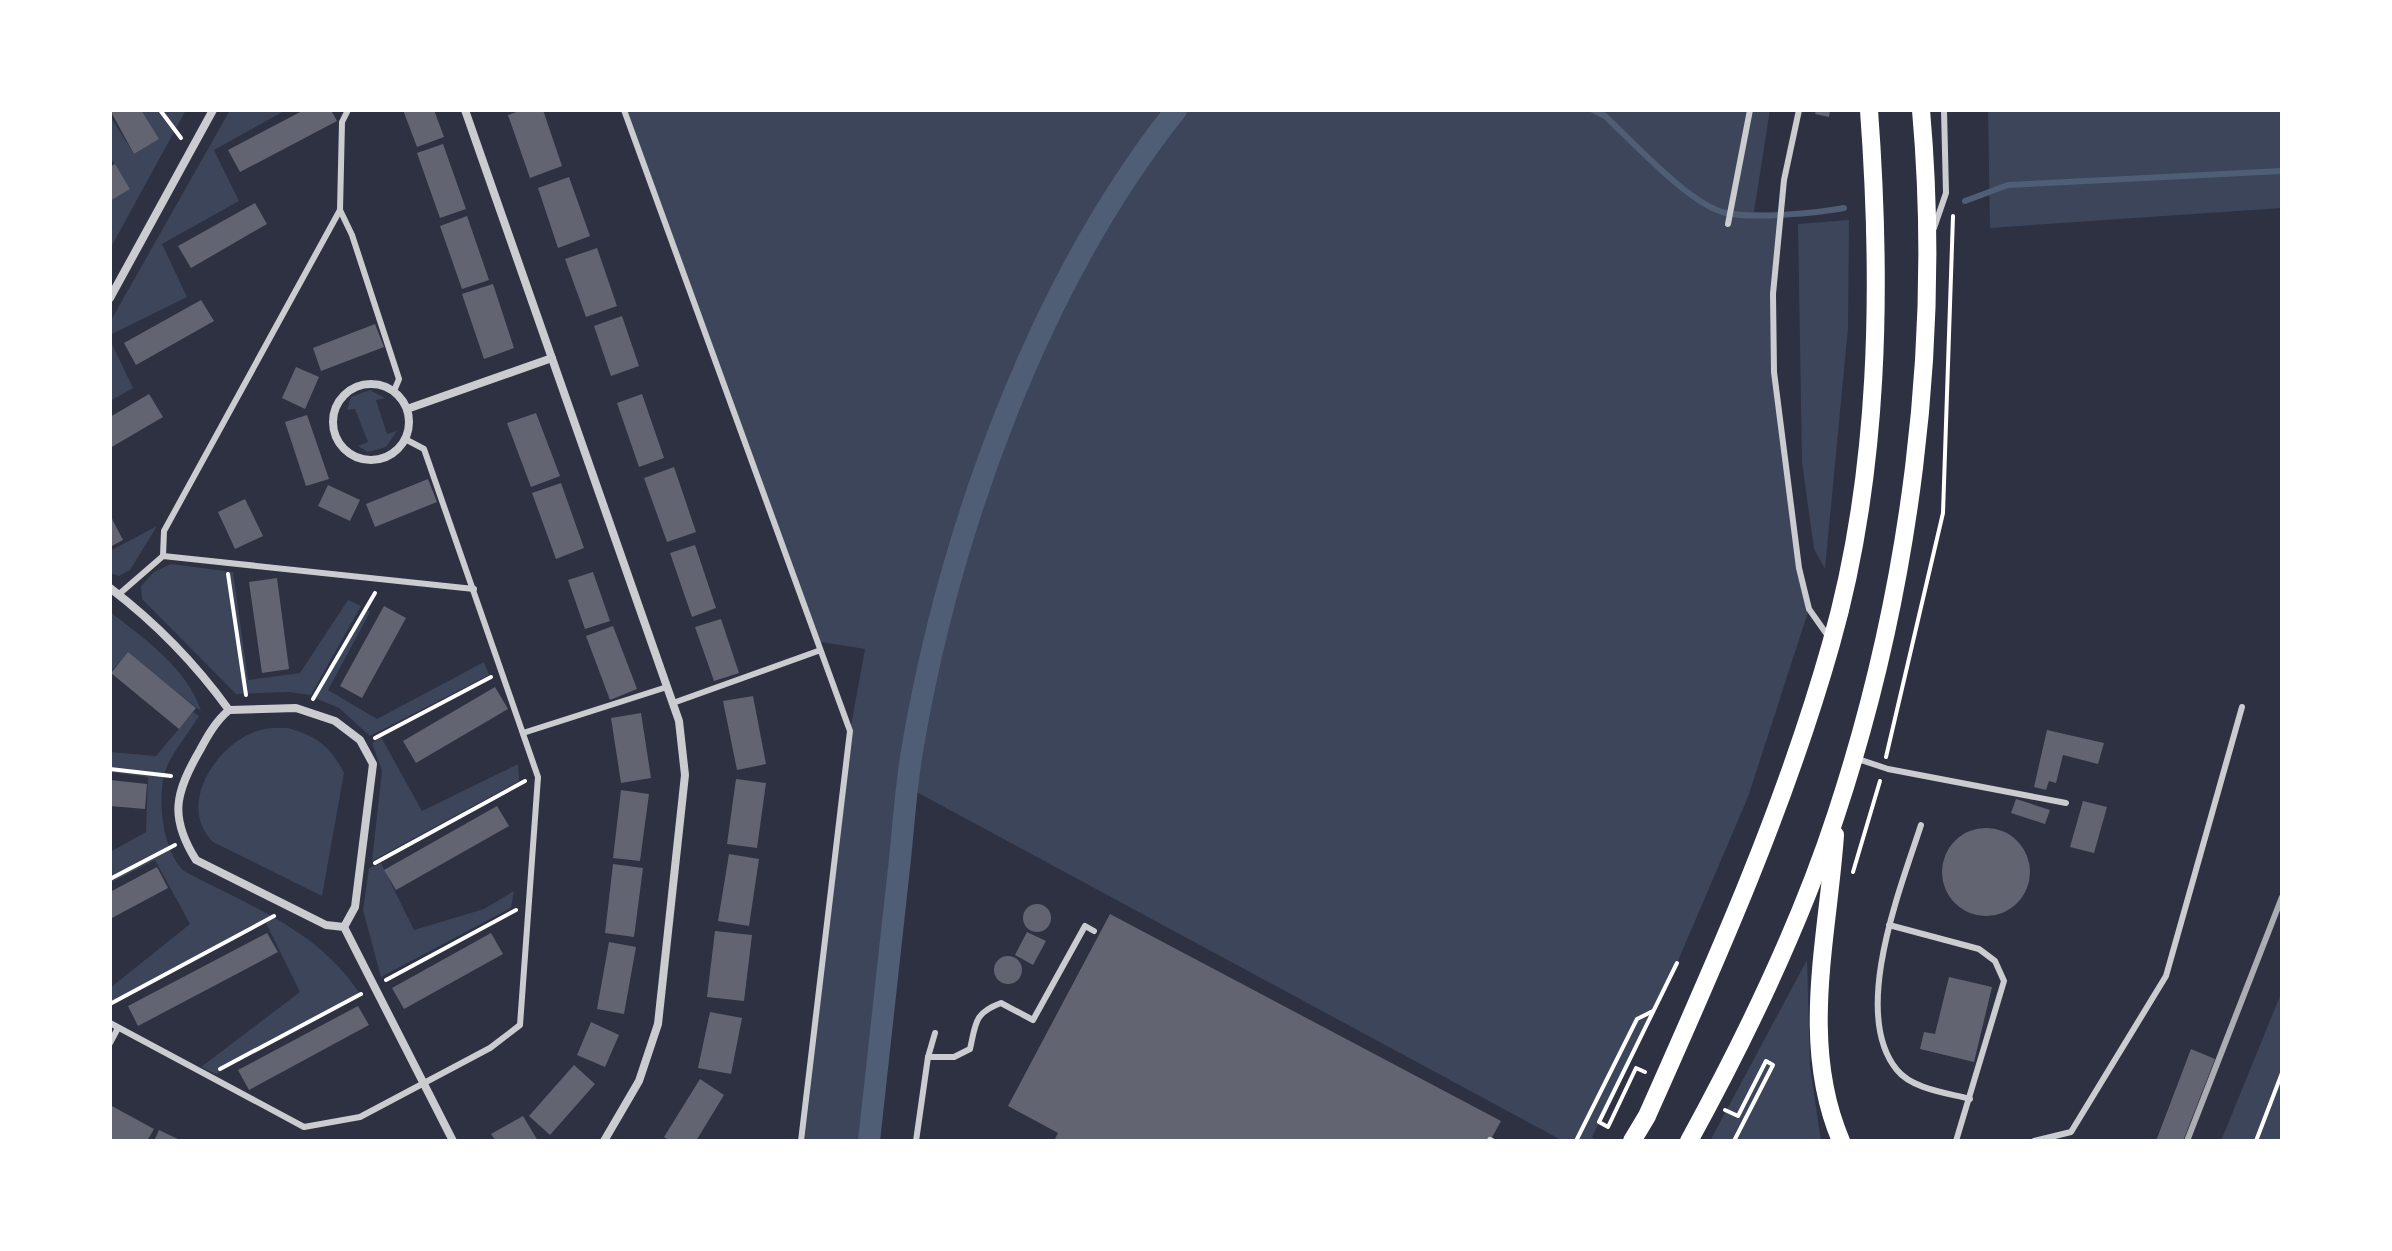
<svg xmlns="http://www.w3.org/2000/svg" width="2392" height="1251" font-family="Barlow,sans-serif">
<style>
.green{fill:#3c4559}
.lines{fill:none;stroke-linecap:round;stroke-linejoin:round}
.stream{stroke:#4f5d75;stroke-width:6}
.canal{stroke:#4f5d75;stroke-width:22}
.building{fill:#626471}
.path{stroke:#fff;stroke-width:4}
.service{stroke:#caccd0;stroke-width:6}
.minor{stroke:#caccd0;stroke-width:8}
.trunk{stroke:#fff;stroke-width:18}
.rail{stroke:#abadb3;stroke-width:6}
</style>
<rect width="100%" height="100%" fill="#2d3142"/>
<g class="green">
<path d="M141,110h45l-76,139v-48l20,-12 -20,-32v-41l24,38 24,-15z"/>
<path d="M230,110h56l-72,40 25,51 -77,43 25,53 -77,38v-13z"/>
<path d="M624,110h1146l-16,102 29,1 -10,81 1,78 11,104 24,133 -61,188 -71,166 -85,174 4,4h-33l-654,-353 -40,353h-68l49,-410 15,-82 -50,-8z"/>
<path d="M1988,110h294v98l-292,20z"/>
<path d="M1849,220l-1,108 -23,241 -11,-20 -12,-87 -4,-238z"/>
<path d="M110,340l23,48 -23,13z"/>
<path d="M370,390l15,8 -9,2 11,34 10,-3 -11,16 -18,5 -10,-6 10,-4 -13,-33 -8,1 4,-13z"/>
<path d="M157,526l-27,44 -11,6 -9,-3v-22z"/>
<path d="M171,564l62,8 15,108 52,-7 48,-73 13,6 -50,89 -23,-3 -52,2 -94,-95 -1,-13 13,-14z"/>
<path d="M365,609l5,3 -42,78 49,29 107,-57 5,13 -119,61 -31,-28 -24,-10z"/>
<path d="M110,612c35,27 77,56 91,99l-73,-58 -18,19z"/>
<path d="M193,712l6,4c-10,16 -23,32 -31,48 -13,28 -6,87 16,107 64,34 138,61 177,125l-145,78 -15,-7 99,-75 -34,-69 -156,82v-17l80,-64 -35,-64 -45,23v-31l36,-20 2,-55 -38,-5v-20l46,4z"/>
<path d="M288,728c29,8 43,19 56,45l-22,123 -109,-54c-37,-37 3,-97 44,-111 10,-4 21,-3 31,-3z"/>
<path d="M381,737l41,74 96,-47 1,17 -147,80 10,-90 -10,-28z"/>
<path d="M381,863l33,67 70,-21 30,-18 -3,17 -130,69 -18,-67 6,-42z"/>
<path d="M1807,960l3,106 11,75h-111z"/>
<path d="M2282,991l-1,150h-60z"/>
</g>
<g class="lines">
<g class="stream">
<path d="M1593,110l12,6c29,27 85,89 121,97 27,6 91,0 118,-5"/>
<path d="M1965,201l43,-16 274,-14"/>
</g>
<path class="canal" d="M869,1141c10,-88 19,-176 29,-264 5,-42 7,-84 14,-126 37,-218 125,-466 264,-641"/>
</g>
<g class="building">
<path d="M110,110h31l18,29 -25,15z"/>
<path d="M304,110h27l6,11 -97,51 -12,-22z"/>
<path d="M403,110h31l10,27 -27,10z"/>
<path d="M522,110h21l19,56 -32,12 -22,-63z"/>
<path d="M1816,110h14l-1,7 -14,-3z"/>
<path d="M443,144l23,65 -26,9 -23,-65z"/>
<path d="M115,164l15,25 -20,12v-34z"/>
<path d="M569,177l21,59 -32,12 -20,-60z"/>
<path d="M255,203l12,21 -76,44 -13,-22z"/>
<path d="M467,216l22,64 -27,9 -22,-63z"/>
<path d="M597,248l20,58 -31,11 -21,-58z"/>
<path d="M493,284l21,64 -30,11 -22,-65z"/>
<path d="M201,300l13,21 -78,44 -12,-22z"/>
<path d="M622,316l17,50 -28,10 -17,-50z"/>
<path d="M375,324l9,23 -63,24 -8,-23z"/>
<path d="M296,367l23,10 -14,32 -23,-11z"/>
<path d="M149,394l14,23 -53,31v-31z"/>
<path d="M642,394l22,64 -25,9 -22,-64z"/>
<path d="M536,413l24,63 -29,11 -24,-64z"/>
<path d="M307,415l22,64 -23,7 -21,-64z"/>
<path d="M674,467l22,65 -29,10 -23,-64z"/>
<path d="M428,479l9,23 -62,25 -9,-23z"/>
<path d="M561,483l23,65 -28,11 -24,-66z"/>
<path d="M328,485l32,15 -10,21 -32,-15z"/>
<path d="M245,499l18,37 -28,13 -17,-37z"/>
<path d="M110,515l13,25 -13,7z"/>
<path d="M695,545l21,63 -24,9 -22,-64z"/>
<path d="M593,572l17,49 -25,8 -17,-49z"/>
<path d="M277,578l12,91 -27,4 -13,-91z"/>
<path d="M384,606l22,12 -44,80 -22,-12z"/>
<path d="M721,619l18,54 -25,8 -19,-54z"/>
<path d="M613,626l24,63 -27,11 -24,-64z"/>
<path d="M128,652l68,56 -17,21 -68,-56z"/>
<path d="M495,687l13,22 -92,54 -13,-22z"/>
<path d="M753,696l13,68 -29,6 -14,-69z"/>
<path d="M641,713l10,65 -30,5 -10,-65z"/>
<path d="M2047,730l57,13 -6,21 -35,-9 -7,28 -7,-2 -3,9 -12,-3z"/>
<path d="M736,779l30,4 -9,65 -30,-4z"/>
<path d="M110,780l37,4 -2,25 -35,-3z"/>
<path d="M621,790l28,4 -9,67 -27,-3z"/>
<path d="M2016,799l34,11 -5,14 -34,-11z"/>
<path d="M2083,801l24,6 -13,46 -24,-6z"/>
<path d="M497,806l12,20 -113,64 -12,-20z"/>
<circle cx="1986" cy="872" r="44"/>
<path d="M729,854l30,5 -10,67 -31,-5z"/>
<path d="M613,864l30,4 -9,69 -29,-4z"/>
<path d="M157,867l11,21 -58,31v-27z"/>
<circle cx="1037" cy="918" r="14"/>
<path d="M1110,914l391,207 -11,20h-436l4,-8 -50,-27z"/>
<path d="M715,931l37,4 -8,66 -37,-4z"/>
<path d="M1027,932l19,9 -13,24 -18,-10z"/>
<path d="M267,933l11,19 -140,74 -10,-20z"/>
<path d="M491,933l12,21 -99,55 -12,-21z"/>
<path d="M609,942l27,5 -12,67 -27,-5z"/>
<circle cx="1008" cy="970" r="14"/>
<path d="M1949,977l43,10 -18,75 -54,-13 4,-17 11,2z"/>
<path d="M358,1006l11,19 -120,65 -11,-20z"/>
<path d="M710,1012l32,6 -11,56 -33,-6z"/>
<path d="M591,1022l28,13 -14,32 -28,-12z"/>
<path d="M2191,1049l24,10 -32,82h-27z"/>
<path d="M574,1065l21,19 -45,51 -21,-19z"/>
<path d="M700,1079l24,16 -28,46h-26l-6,-4z"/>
<path d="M110,1105l44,24 -7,12h-37z"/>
<path d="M523,1116l15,25h-42l-5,-7z"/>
<path d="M159,1130l23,11h-28z"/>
</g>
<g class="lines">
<g class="path">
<path d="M160,110l21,28"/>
<path d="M228,574l18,121"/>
<path d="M313,699l62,-106"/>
<path d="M375,738l116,-61"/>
<path d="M1886,757l57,-244 10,-297"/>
<path d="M110,769l61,7"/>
<path d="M375,863l150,-82"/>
<path d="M1853,872l27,-91"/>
<path d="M110,879l65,-34"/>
<path d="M386,980l130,-70"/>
<path d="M110,1004l164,-88"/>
<path d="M220,1069l141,-75"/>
<path d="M1645,1072l-9,-4 -28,59 -9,-5 78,-159"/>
<path d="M1725,1110l13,6 28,-55 7,4 -39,76"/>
<path d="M1576,1141l61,-122 16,-8"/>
<path d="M2256,1141l26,-68"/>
</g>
<g class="service">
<path d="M624,110l226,621 -49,410"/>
<path d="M1799,110l-15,70 -11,114 1,78 25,196 10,41 19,27"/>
<path d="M340,210l12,25 47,144 -5,12"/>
<path d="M1728,224l22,-114"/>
<path d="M1934,228l12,-35 -2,-83"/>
<path d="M163,556l1,-25 176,-321 2,-88 6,-12"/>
<path d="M118,595l45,-39 311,33"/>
<path d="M673,703l145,-52"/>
<path d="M523,733l144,-46"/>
<path d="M1855,758l33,11 178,34"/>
<path d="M1921,825c-20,62 -71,188 -24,245 15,19 51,23 73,29"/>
<path d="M1889,925l90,24 16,12 9,20 -48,160"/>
<path d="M110,1023l194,104 56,-10 130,-69 30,-23 18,-248 -114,-328 -19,-10"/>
<path d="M110,1043l8,-15"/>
<path d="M928,1057h26l16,-8c6,-26 4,-36 31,-46l32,17 52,-94 9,5"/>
<path d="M1490,1140l2,1"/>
<path d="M916,1141l12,-84 7,-24"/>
<path d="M2034,1141l37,-9 95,-156 76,-269"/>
</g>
<g class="minor">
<path d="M465,110l214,611 6,54 -27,249 -19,57 -35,60"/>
<path d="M110,298l103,-188"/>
<circle cx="371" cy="422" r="38"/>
<path d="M407,409l145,-51"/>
<path d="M110,588c46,35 85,75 119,122l67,-2 39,13 25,19 13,24 -18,143 -11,20"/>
<path d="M229,710c-13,11 -21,25 -29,40 -25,43 -31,67 -4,110l130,65 18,2 109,214"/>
</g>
<g class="trunk">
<path d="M1835,835c-7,102 -36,208 6,306"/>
<path d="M1632,1141l15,-25c69,-155 138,-309 184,-472 49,-172 51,-358 38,-534"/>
<path d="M1689,1141c57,-104 110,-213 147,-326 74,-224 106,-470 85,-705"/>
</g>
<path class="rail" d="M2187,1141l95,-244"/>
</g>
<rect width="2392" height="1251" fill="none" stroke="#ffffff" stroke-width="224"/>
</svg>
